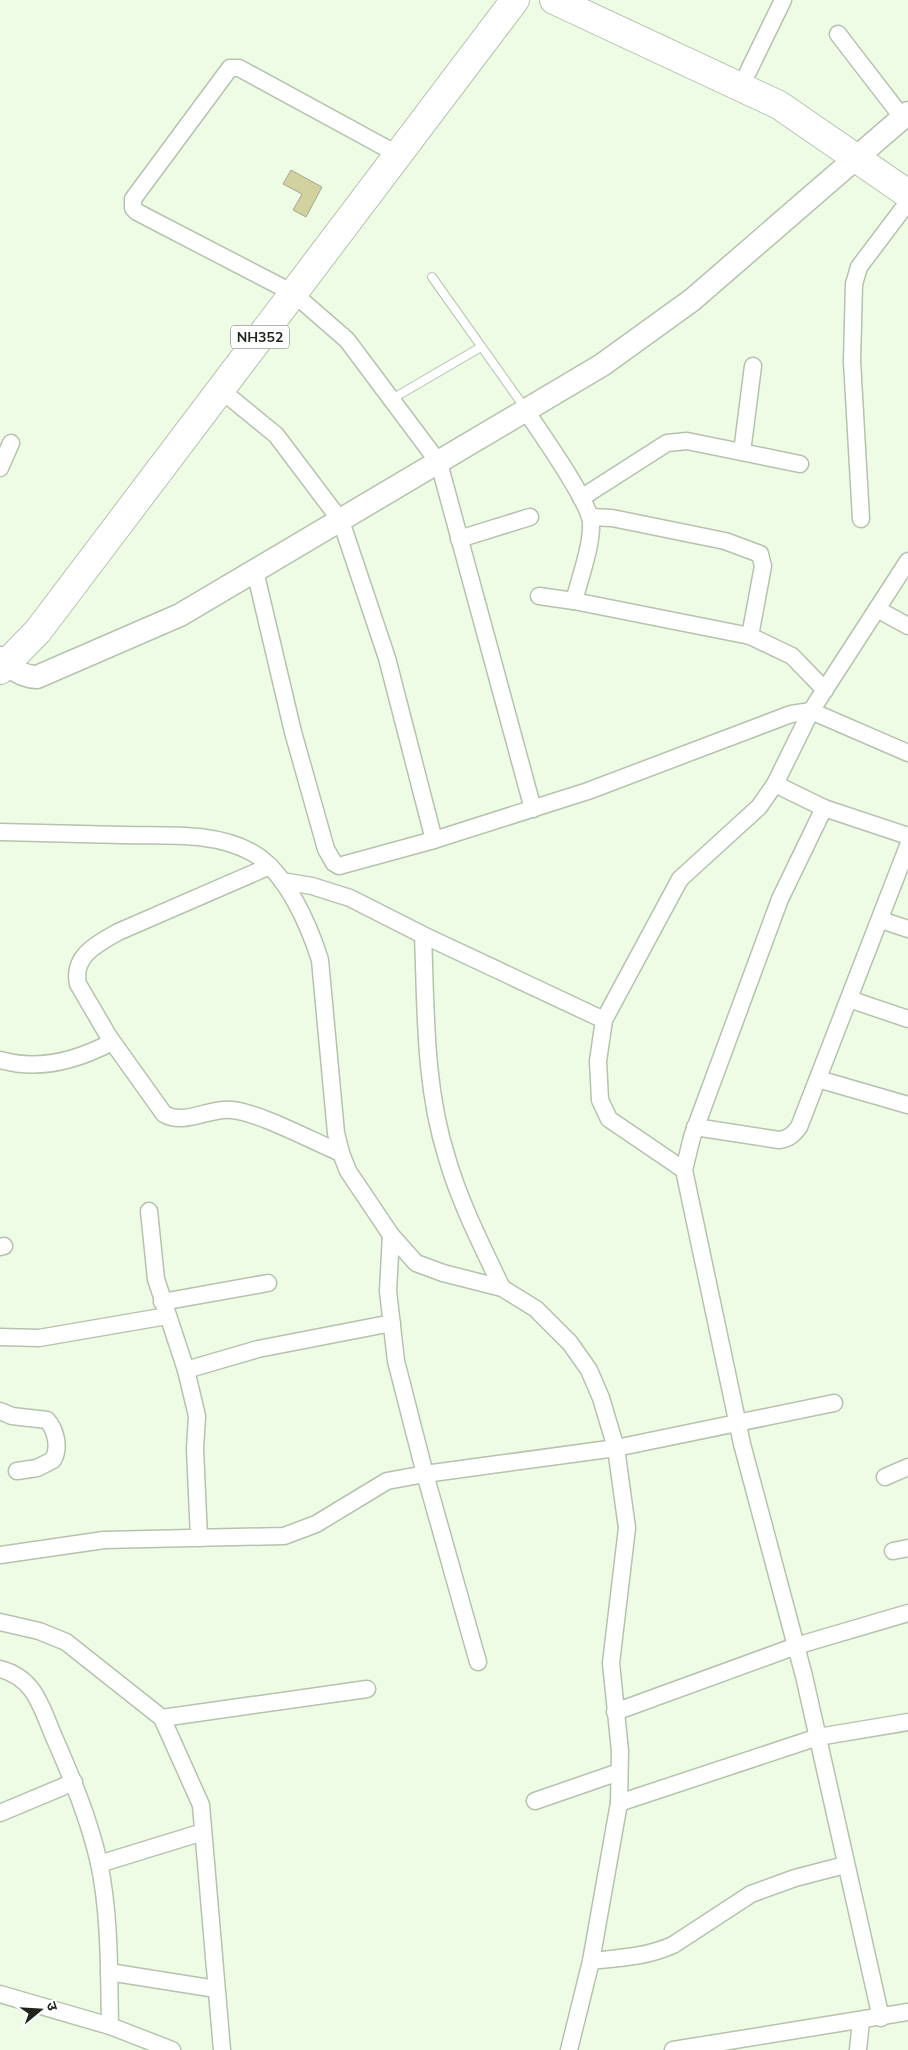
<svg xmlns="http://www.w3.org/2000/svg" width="908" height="2050" font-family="Mulish,'Noto Sans Devanagari',sans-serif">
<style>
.building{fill:#d1d29d;stroke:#a7a890}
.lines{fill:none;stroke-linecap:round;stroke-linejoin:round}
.lane-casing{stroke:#b5c2ad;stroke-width:10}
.street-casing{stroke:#b5c2ad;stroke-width:19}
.secondary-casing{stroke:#b5c2ad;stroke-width:25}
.highway-casing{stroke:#b5c2ad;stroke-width:30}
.lane{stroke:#fff;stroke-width:8}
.street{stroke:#fff;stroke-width:16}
.secondary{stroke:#fff;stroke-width:22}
.highway{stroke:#fff;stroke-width:28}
.labels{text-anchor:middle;stroke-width:4;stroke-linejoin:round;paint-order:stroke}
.shield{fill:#fff;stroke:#626660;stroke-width:1}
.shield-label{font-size:14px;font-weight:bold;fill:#1f241c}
</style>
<rect width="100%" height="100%" fill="#eefce5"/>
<path class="building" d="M291,170l31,17 -16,30 -13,-7 9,-16 -19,-10z"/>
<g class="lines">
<g class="lane-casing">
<g id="lane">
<path d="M432,277l93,131"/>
<path d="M392,399l89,-52"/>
</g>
</g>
<g class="street-casing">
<g id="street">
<path d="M838,34l64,83"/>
<path d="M748,72l35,-72"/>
<path d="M397,154l-158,-86h-9l-97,131v9l4,4 156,81 54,47 92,123 94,346"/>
<path d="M221,390l55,45 65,86 46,137 47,182"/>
<path d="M526,411c14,21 64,91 65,112 1,22 -11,55 -17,78"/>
<path d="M742,452l11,-86"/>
<path d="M0,468l11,-25"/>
<path d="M581,498l86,-55 20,-2 113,23"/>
<path d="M591,517l21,1 113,23 35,13 3,12 -13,70"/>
<path d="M861,519l-9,-158 2,-77 5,-17 49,-65"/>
<path d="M459,539l71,-22"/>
<path d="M255,571l38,161 33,117 8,14 5,3 95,-26 154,-49 203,-77 20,-3 97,42"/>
<path d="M539,596l35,5 176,35 42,20 33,34"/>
<path d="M877,609l31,17"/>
<path d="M775,784l49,24 84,28"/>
<path d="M824,808l-44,91 -88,238 -8,33 58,274 62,232 77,342"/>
<path d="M0,832c41,1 81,2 122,3 42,1 92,-4 131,18 33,19 56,72 67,107l16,173 5,20 7,18 43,64 25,28 27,10 59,15 34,21 34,34 19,27 12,28 15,50 11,80 -16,135 9,88 -1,52 -28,158 -22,89"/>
<path d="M270,866l-152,66c-21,12 -46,24 -40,52l31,53 55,77c21,12 46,-7 68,-4 29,3 80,31 109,43"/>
<path d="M282,881l30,5 38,12 73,37 181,85"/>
<path d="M881,920l27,9"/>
<path d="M423,935c3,75 1,151 24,223 13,45 35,88 55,130"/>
<path d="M849,999l59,20"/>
<path d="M0,1060c38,11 78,0 112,-18"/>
<path d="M818,1079l90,26"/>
<path d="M695,1127l84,13c9,-1 14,-5 20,-13l109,-281"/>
<path d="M684,1170l-75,-51 -9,-19 -2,-39 6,-41 76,-141 79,-72 16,-23 36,-73 97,-150"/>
<path d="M149,1211l7,68 30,91 11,46 -2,33 4,89"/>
<path d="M391,1235l-3,56 8,70 29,113 53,188"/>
<path d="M0,1247l4,-1"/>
<path d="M162,1302l106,-19"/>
<path d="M0,1337l39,1 128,-22"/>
<path d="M186,1370l72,-21 134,-26"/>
<path d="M0,1411l12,5 35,4c9,10 13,28 6,40l-16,8 -20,3"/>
<path d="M885,1477l23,-10"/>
<path d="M893,1551l15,-3"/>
<path d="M0,1555l104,-15 180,-4 32,-12 71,-43 38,-7 191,-26 218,-45"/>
<path d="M0,1622l39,9 27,11 96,76 39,87 21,245"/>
<path d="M0,1669c35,9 41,38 54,68 18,41 35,82 45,126 11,51 10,110 11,163"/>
<path d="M615,1712l181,-66 112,-33"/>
<path d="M162,1718l205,-29"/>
<path d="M535,1801l84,-29"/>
<path d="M619,1803l199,-66 90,-15"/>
<path d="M0,1813l74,-31"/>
<path d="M99,1864l104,-32"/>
<path d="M591,1961c29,-3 55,-4 82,-16l78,-51 44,-16 50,-13"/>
<path d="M109,1972l107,17"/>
<path d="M0,1994l110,32 62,24"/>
<path d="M673,2050l235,-38"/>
<path d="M858,2050l3,-29"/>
</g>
</g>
<g class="secondary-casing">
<path id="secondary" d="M0,658c10,10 23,19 37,19l143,-62 422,-250 90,-65 216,-187"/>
</g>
<g class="highway-casing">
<g id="highway">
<path d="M554,0l225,105 129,89"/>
<path d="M0,670l38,-39 477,-631"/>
</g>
</g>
<use href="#lane" class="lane"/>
<use href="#street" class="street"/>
<use href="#secondary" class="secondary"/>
<use href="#highway" class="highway"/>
</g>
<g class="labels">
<rect class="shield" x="231" y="325.5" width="58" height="23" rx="4"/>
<g class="shield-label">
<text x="260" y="342">NH352</text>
</g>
</g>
<g transform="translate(40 2010) rotate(72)" stroke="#ffffff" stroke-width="4" paint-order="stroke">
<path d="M0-4L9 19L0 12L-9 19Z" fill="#1f241c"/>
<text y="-8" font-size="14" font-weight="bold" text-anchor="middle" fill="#1f241c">उ</text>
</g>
</svg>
